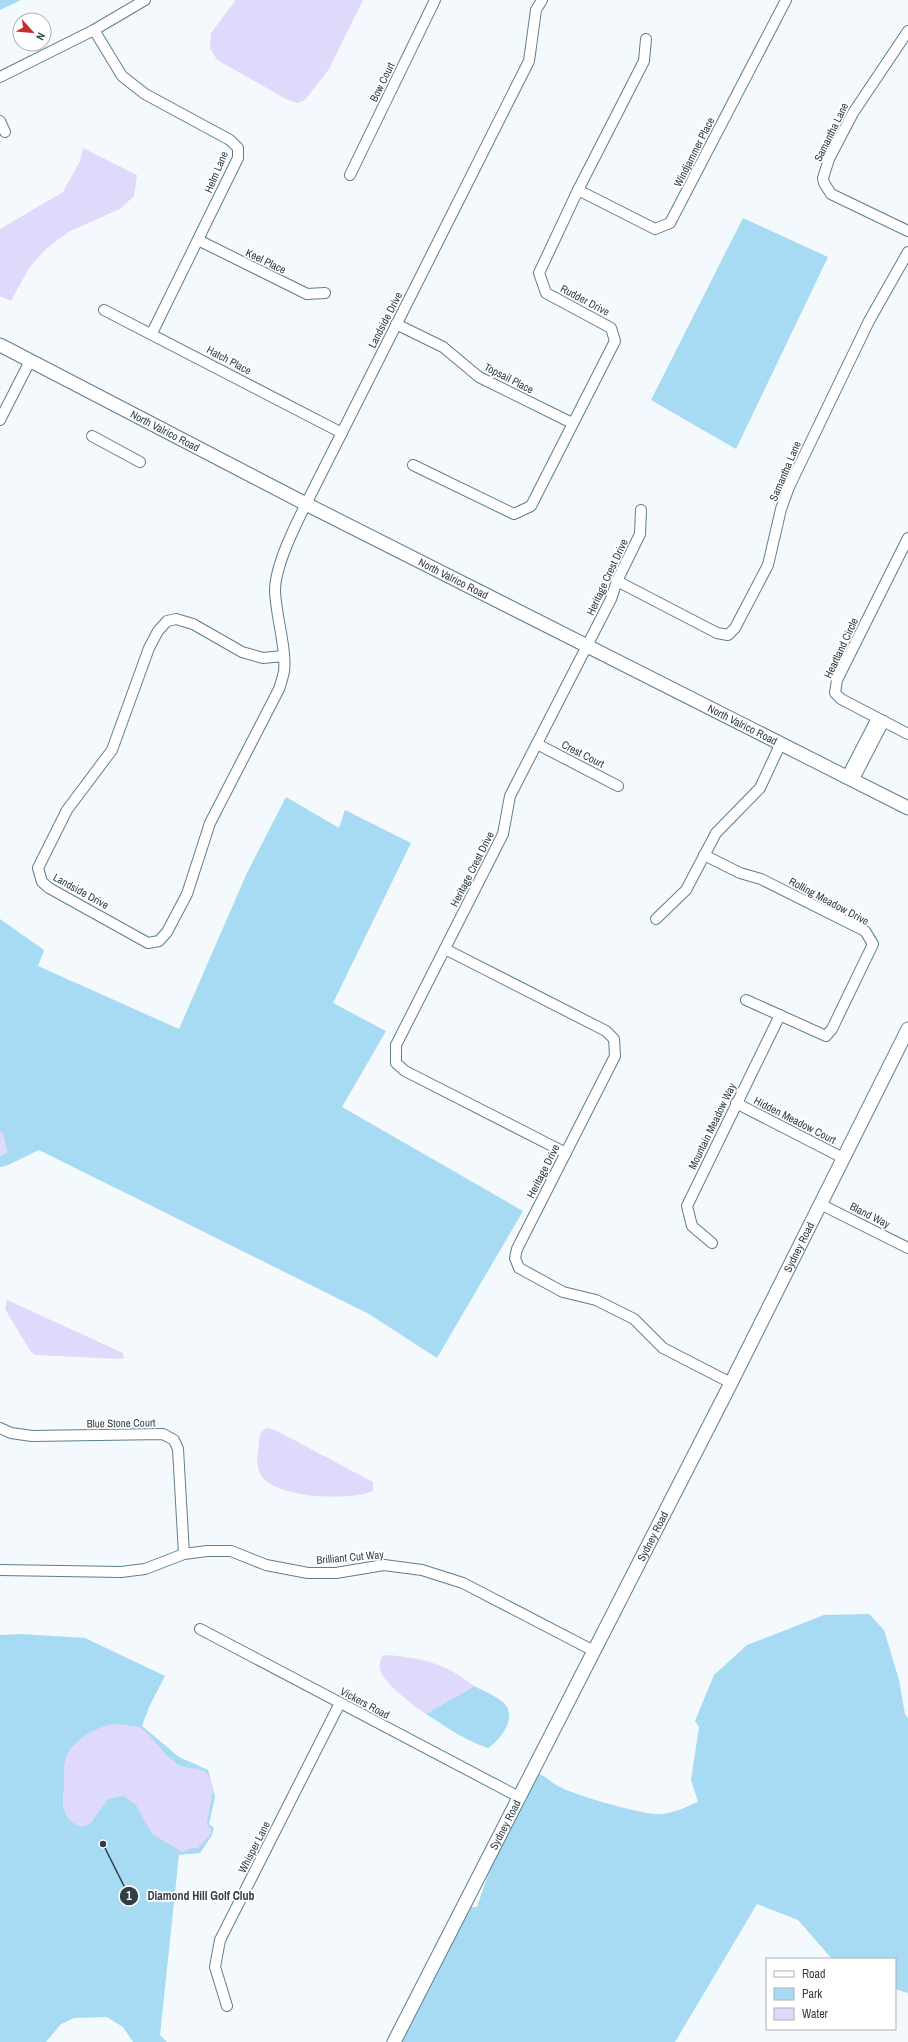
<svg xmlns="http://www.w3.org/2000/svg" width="908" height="2042" font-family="'Archivo Narrow',sans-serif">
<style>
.green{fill:#a7daf3}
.water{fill:#dfdafb}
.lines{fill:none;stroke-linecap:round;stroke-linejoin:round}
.minor-casing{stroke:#5e7e8d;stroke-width:12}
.tertiary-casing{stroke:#5e7e8d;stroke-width:15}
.minor{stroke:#fff;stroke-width:10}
.tertiary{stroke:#fff;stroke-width:13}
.labels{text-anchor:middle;stroke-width:3.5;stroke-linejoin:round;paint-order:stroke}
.street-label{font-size:11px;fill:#303e45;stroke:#fff}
.leader{fill:none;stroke:#303e45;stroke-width:1.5}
.callout-dot{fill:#303e45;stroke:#fff;stroke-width:1.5}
.mark-label{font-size:12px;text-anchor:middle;font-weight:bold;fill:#fff}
.callout-label{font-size:12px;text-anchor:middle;font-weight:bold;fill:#303e45;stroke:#fff;stroke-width:3.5;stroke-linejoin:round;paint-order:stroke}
</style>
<rect width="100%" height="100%" fill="#f3f9fd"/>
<g class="green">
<path d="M0,0h21l-21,10z"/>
<path d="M743,218l85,39 -92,192 -85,-49z"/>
<path d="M286,797l53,31 6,-18 66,33 -78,160 53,28 -44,76 181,104 -86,147 -68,-44 -330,-164 -33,16 -6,1v-11l7,-4 -4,-19 -3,-1v-213l44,31 -6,16 141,63 68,-156z"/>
<path d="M869,1614l15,16 15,50 6,34 3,4v275l-13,-4v-30h-63l-34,-39 -41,-16 -82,138h-276l69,-135h9c12,-34 25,-82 50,-108l-3,-2 13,-24c11,4 13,9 23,14 14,8 89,30 103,27 12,-2 24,-7 35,-12l-7,-22 8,-53 -4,-6 19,-46 33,-30 77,-30z"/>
<path d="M21,1634l64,4 80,38 -16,31 -7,19 37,31 29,13 7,27 -6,27 5,4 -2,7 -12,18 -21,2 -19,180 7,7h-34l-10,-15 -16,-10 -33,1 -13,6 -15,18h-46v-407z"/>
<path d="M474,1686c8,4 24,11 30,17 14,15 -4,37 -16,45 -23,-7 -41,-21 -62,-34z"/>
</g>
<g class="water">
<path d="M236,0h127l-34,69 -24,31 -7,3 -12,-4 -69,-39 -7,-12 1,-15z"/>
<path d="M83,148l54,27 -3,21 -14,13 -52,23 -22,17 -17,19 -18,33 -11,-5v-67l63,-37 17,-31z"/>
<path d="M0,1132l3,1 4,19 -7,4z"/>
<path d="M7,1300l116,53 1,5 -3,1 -86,-4 -4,-3 -26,-43z"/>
<path d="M268,1428l9,3 96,51v9c-24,10 -97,8 -112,-16 -5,-8 -4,-21 -2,-30 0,-8 1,-15 9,-17z"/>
<path d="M389,1655c36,4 56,8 85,31l-48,28c-11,-7 -45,-33 -46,-45 -1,-4 1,-9 2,-13z"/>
<path d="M115,1724c7,1 17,1 24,3 14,7 26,33 43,39 10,4 21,-1 27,11 8,15 -1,32 -2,48l4,4v5l-14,15 -5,-1 -10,4 -30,-18 -16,-29 -12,-9 -16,3 -18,25 -9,3c-20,-8 -19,-22 -17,-41 0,-8 -1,-17 1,-25 5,-20 31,-35 50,-37z"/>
</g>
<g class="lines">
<g class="minor-casing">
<g id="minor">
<path d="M94,30l28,46 23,18 85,46 8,8v10l-86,175"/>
<path d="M908,31l-55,82 -24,46 -6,19 1,5 7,11 77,37"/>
<path d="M0,77l94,-47 51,-30"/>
<path d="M0,121l5,11"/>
<path d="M350,175l85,-175"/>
<path d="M578,190l77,39 15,-6 116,-223"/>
<path d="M198,240l109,54 18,-1"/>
<path d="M104,310l238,123"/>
<path d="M396,324l47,23 36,30 93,46"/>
<path d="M0,420l30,-59"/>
<path d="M92,436l48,26"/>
<path d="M413,465l101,49 17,-8 84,-165 -4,-13 -65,-35 -7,-20 39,-83 66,-129 2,-22"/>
<path d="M908,538l-71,142 -2,13 6,6 67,35"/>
<path d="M617,581l100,52 11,2 7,-7 33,-63 13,-56 8,-22 80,-166 39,-69"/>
<path d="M283,656l-20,2 -21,-6 -49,-28 -17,-5 -9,2 -9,10 -9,17 -37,102 -45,60 -29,58 4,14 7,6 99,55 11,-2 8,-9 20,-38 23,-71 69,-134c2,-6 4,-12 5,-18 3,-22 -9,-58 -9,-82 1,-25 20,-63 31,-85l223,-443 7,-51 6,-10"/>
<path d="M537,744l81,42"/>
<path d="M846,778l31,-60"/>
<path d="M853,781l31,-60"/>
<path d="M704,855l36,18 21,6 104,52 8,13 -41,85 -6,7 -80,-36"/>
<path d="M656,919l30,-29 30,-57 44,-45 20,-43"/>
<path d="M445,949l161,82 8,8 1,17 -98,193 -2,9 4,10 44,24 33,8 38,19 29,29 68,35"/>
<path d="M736,1103l107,55"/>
<path d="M566,1153l-161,-82 -9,-8v-18l107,-211 7,-38 101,-197 6,-18 23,-47 1,-24"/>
<path d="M820,1204l88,44"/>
<path d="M712,1243l-20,-17 -5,-20 93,-191"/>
<path d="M0,1428l11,5 21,3 131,-2 11,6 4,9 6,105"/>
<path d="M0,1570l121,2 24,-3 39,-15 23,-3h24l35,14 42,8h28l48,-8 38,5 41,13 131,68"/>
<path d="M200,1629l319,168"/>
<path d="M227,2006l-12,-39 5,-27 120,-237"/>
</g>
</g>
<g class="tertiary-casing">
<g id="tertiary">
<path id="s1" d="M0,345l306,159 602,304"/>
<path id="s2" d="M394,2042l337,-659 177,-354"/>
</g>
</g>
<use href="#minor" class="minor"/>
<use href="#tertiary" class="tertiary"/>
</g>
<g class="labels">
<g class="street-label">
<text transform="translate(382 82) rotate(-64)" y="4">Bow Court</text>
<text transform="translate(831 132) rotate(-64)" y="4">Samantha Lane</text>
<text transform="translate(694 152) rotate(-63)" y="4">Windjammer Place</text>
<text transform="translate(216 172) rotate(-67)" y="4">Helm Lane</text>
<text transform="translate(266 261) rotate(26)" y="4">Keel Place</text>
<text transform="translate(585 300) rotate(28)" y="4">Rudder Drive</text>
<text transform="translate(385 320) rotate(-63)" y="4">Landside Drive</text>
<text transform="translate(229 360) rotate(28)" y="4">Hatch Place</text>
<text transform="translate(509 378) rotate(27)" y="4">Topsail Place</text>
<text dy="4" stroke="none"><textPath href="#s1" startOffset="186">North Valrico Road</textPath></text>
<text transform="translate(785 471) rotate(-67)" y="4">Samantha Lane</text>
<text transform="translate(607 577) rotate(-65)" y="4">Heritage Crest Drive</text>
<text dy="4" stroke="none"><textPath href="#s1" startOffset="510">North Valrico Road</textPath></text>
<text transform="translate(841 648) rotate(-65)" y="4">Heartland Circle</text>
<text dy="4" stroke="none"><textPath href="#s1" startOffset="834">North Valrico Road</textPath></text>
<text transform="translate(583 754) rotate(27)" y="4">Crest Court</text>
<text transform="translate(472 869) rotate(-63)" y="4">Heritage Crest Drive</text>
<text transform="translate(81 891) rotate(29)" y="4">Landside Drive</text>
<text transform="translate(829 901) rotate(28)" y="4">Rolling Meadow Drive</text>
<text transform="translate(795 1120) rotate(27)" y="4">Hidden Meadow Court</text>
<text transform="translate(712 1126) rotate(-64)" y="4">Mountain Meadow Way</text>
<text transform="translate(543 1171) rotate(-63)" y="4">Heritage Drive</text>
<text transform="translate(870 1215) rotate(27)" y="4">Bland Way</text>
<text dy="4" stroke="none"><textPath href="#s2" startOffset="892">Sydney Road</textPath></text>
<text transform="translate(121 1423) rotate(-1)" y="4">Blue Stone Court</text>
<text dy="4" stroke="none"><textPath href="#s2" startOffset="568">Sydney Road</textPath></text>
<text transform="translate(350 1557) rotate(-5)" y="4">Brilliant Cut Way</text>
<text transform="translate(365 1703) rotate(28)" y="4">Vickers Road</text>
<text dy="4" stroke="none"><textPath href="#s2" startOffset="244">Sydney Road</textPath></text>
<text transform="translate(254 1847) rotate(-63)" y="4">Whisper Lane</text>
</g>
</g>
<path class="leader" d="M103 1844L129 1896"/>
<g class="callout-dot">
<circle cx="103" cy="1844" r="4"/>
<circle cx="129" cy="1896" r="10"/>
</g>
<g class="mark-label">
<text x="129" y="1900">1</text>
</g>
<g class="callout-label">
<text x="201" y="1900">Diamond Hill Golf Club</text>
</g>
<rect x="766" y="1958" width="130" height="72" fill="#ffffff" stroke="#acb2b5"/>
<rect x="774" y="1971" width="20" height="6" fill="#ffffff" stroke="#acb2b5"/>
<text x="802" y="1978" font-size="12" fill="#303e45">Road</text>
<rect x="774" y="1988" width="20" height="12" fill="#a7daf3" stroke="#acb2b5"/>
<text x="802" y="1998" font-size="12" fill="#303e45">Park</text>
<rect x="774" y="2008" width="20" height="12" fill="#dfdafb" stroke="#acb2b5"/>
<text x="802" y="2018" font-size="12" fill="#303e45">Water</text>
<g transform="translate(32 32) rotate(117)"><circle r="19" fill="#ffffff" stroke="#acb2b5"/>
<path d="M0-3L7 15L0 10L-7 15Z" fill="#c03130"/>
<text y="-6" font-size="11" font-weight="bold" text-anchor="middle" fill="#303e45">N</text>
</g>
</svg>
